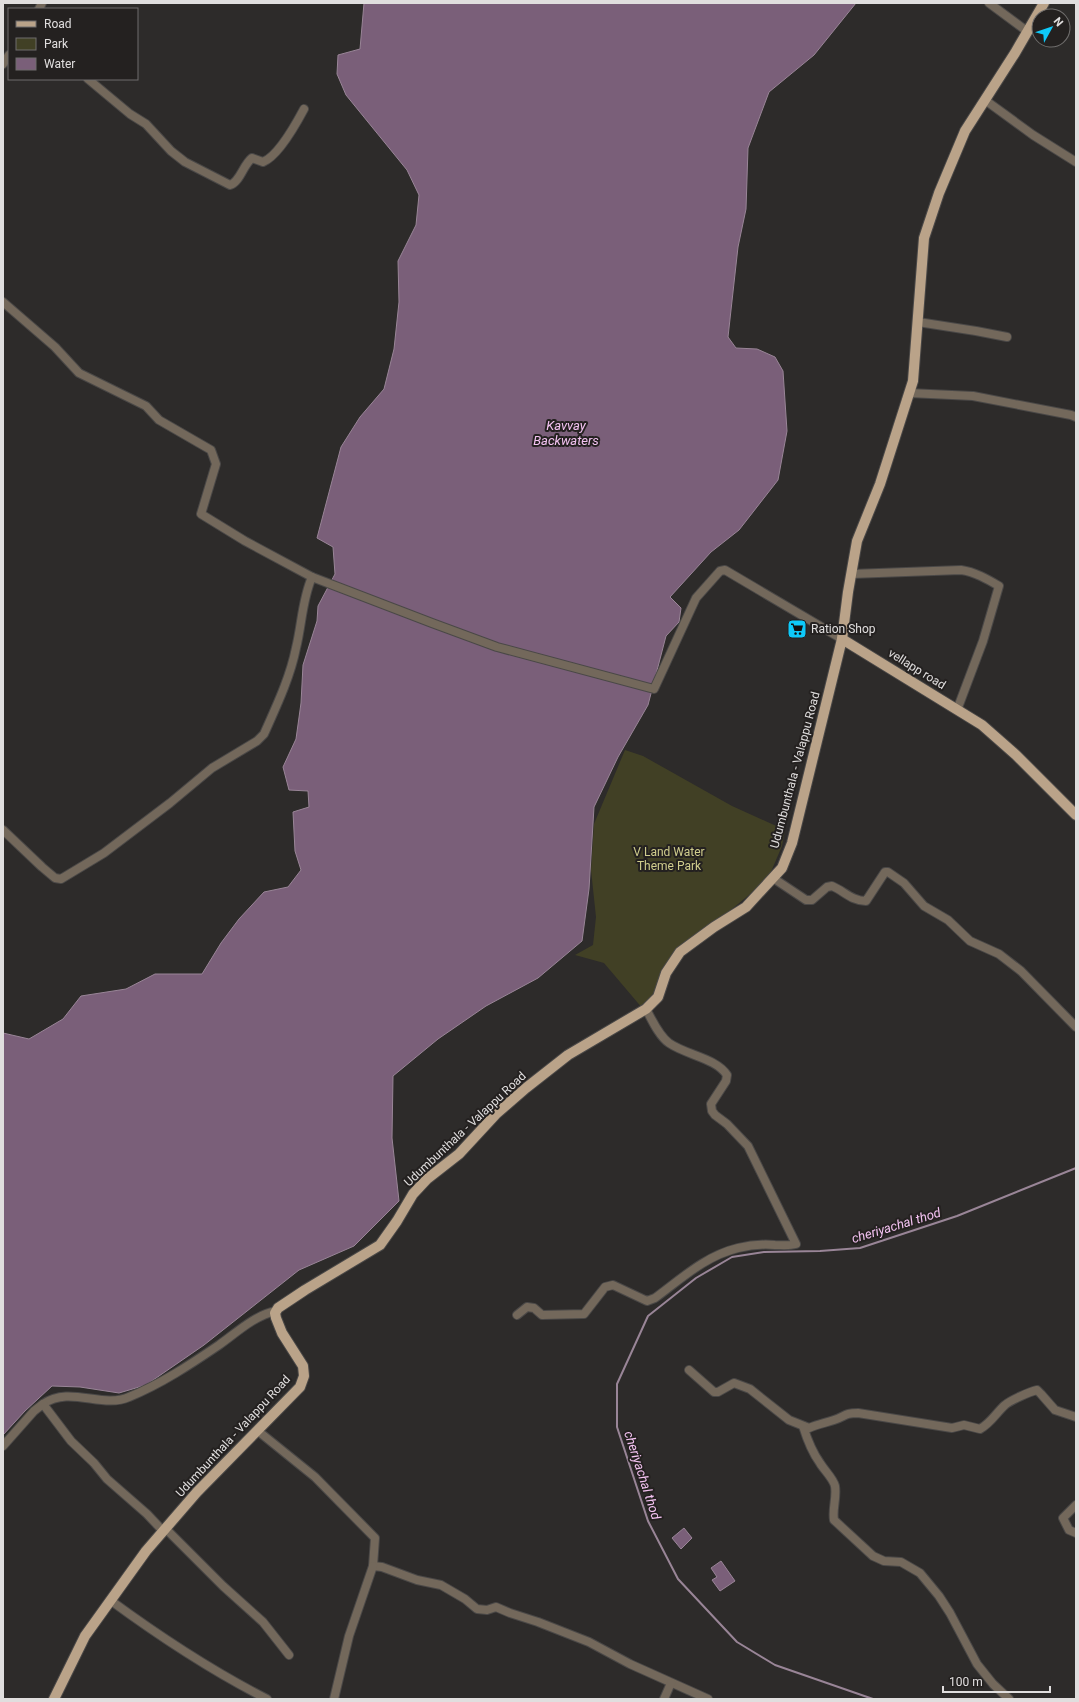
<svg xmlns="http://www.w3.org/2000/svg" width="1079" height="1702" font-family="Roboto,sans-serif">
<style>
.green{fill:#414025}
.water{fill:#7a5f79;stroke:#998597}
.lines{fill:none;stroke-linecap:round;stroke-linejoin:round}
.stream{stroke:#998597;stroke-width:2}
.minor-casing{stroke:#4a4847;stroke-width:10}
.major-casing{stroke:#4a4847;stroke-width:12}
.minor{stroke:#73685b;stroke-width:8}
.major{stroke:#baa389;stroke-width:10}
.labels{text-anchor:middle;stroke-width:4;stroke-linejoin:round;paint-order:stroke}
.poi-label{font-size:12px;fill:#e0dede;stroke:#242120;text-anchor:start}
.street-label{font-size:12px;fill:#e0dede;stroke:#242120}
.park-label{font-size:12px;fill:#d0cd8d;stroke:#242120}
.water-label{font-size:13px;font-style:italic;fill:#f4c3f2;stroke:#242120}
</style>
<rect width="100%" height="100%" fill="#2d2b2a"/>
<path class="green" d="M625,750l18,6 89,50 53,24 -3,16 -12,28 -8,10 -36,30 -37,26 -19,17 -13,31 -14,21 -39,-46 -29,-8 18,-10 3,-28 -5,-47 3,-46z"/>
<g class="water">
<path d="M364,3h492l-42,52 -45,37 -21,56 -2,61 -8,38 -10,90 8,11 21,1 18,8 8,14 4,60 -9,49 -39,50 -28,22 -41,45 11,11 -2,14 -13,14 -18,69 -30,52 -24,50 -5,82 -7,52 -44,37 -52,28 -48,33 -45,37 -1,62 7,63 -45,45 -55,24 -95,75 -58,40 -27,8 -39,-6 -28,-1 -27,25 -22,24v-402l26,6 34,-20 18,-23 45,-7 29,-15h47l19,-31 18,-24 25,-27 24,-5 13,-17 -6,-19 -2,-39 16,-5 -1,-16 -19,-1 -6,-23 13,-28 5,-36 2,-38 14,-44 1,-15 17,-32 -2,-27 -16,-9 24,-91 19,-30 24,-28 10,-40 5,-47 -1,-41 18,-36 3,-30 -12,-25 -61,-75 -9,-21 1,-19 22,-6z"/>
<path d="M684,1528l8,10 -11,11 -9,-11z"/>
<path d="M721,1561l14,20 -15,10 -8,-11 5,-3 -6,-9z"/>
</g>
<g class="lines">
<path class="stream" d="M873,1699l-98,-34 -38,-23 -59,-63 -30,-58 -31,-94v-43l31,-68 48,-38 36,-21 32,-5 56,-1 40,-3 97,-32 119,-48"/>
<g class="minor-casing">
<g id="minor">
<path d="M989,3l39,29"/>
<path d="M39,9l3,-6"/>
<path d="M3,64l6,-9"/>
<path d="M88,79l42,35 16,10 25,27 14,11 45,23c10,-3 13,-20 22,-27l11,4c15,-6 33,-38 41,-53"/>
<path d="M985,100l48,35 43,27"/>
<path d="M3,302l52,45 24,26 67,33 13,14 52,30 5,14 -15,50 44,27 67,36 120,46 65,24 157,42 42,-91 24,-27 5,-1 117,69"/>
<path d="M918,322l58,9 31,6"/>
<path d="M909,393l64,3 98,19 5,2"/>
<path d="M851,574l110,-4c14,2 26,9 38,16l-16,55 -26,69"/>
<path d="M3,830l39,37 13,11 6,1 43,-26 66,-50 42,-35 45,-27 7,-7c12,-27 26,-56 32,-86 6,-24 6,-48 16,-71"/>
<path d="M773,878l33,22h6l15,-13 5,-1c12,5 20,15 34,15l19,-29h3l16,11 20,23 24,14 22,21 29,13 22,17 55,56"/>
<path d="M517,1315l10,-8 7,1 8,7 42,-1 21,-27 8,-2 34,16 8,-3c26,-19 50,-42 83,-50 12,-3 25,-4 37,-3 7,0 14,1 21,-1l-48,-98 -21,-22 -12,-9 -3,-4 -1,-7 15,-23 1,-6c-11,-17 -41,-20 -58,-32 -10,-7 -17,-23 -23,-34"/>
<path d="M689,1370l25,22h4l16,-9 16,6 39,31 20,8c9,-4 16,-5 25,-8 12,-4 10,-7 24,-7l94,15 12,-3 16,4c11,-6 16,-16 25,-24 6,-5 24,-13 32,-15l4,4 14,16 21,7"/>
<path d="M43,1404c27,-19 59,5 86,-7 32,-13 62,-33 90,-52 17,-12 36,-30 57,-34"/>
<path d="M803,1426c4,13 9,26 17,37 4,7 13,15 15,23 2,12 -3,23 -1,34l39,36 11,5 17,1 19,11 19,23 11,17 27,51 16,20 16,15"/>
<path d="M258,1431l57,46 60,61 -2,28 9,1 35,13 24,5 24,14 12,10 10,1 9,-3 14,6 28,9 51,20 41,22 78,35"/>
<path d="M3,1446l31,-35 9,-7 28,37 23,22 13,16 40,35 16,17"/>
<path d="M1076,1505l-13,13 6,12 7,3"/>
<path d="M165,1528l58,58 40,36 26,33"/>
<path d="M110,1600c49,36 102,71 157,99"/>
<path d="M334,1699l15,-63 24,-70"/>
<path d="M664,1699l7,-16"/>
</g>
</g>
<g class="major-casing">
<g id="major">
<path d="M842,639l140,86 34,30 60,60"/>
<path d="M54,1699l31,-63 61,-85 51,-59 103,-105 4,-11 -1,-10 -21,-33 -6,-15 -1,-5 3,-5 27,-18 75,-45 17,-24 16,-27 14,-15 32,-25 37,-40 30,-26 42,-33 78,-46 12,-12 8,-24 14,-21 34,-25 32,-20 36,-39 10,-25 50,-204 6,-47 9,-51 23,-57 33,-103 11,-143 15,-45 26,-62 50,-78 29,-50"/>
</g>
</g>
<use href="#minor" class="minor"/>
<use href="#major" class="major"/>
</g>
<defs>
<g id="supermarket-square" transform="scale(1)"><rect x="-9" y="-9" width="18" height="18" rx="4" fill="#0ecafa" stroke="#242120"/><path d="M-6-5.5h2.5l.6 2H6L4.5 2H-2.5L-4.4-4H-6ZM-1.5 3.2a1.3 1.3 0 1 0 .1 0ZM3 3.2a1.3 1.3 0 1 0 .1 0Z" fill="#111"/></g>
</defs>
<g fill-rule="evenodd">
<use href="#supermarket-square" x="797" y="629"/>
</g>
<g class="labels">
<g class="poi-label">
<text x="811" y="633">Ration Shop</text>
</g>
<g class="street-label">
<text transform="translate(917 669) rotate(32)" y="4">vellapp road</text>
<text transform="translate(795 770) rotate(-75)" y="4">Udumbunthala - Valappu Road</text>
<text transform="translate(465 1129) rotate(-43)" y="4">Udumbunthala - Valappu Road</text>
<text transform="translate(233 1436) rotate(-47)" y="4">Udumbunthala - Valappu Road</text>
</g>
<g class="park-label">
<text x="669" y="856">V Land Water<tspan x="669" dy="14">Theme Park</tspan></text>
</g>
<g class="water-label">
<text x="566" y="430">Kavvay<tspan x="566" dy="15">Backwaters</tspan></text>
<text transform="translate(896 1225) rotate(-17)" y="5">cheriyachal thod</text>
<text transform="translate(643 1475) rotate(72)" y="5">cheriyachal thod</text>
</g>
</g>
<rect width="1079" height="1702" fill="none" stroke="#e0dede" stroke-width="8"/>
<rect x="8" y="8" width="130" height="72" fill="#242120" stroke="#6f6d6c"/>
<rect x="16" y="21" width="20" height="6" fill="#baa389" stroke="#6f6d6c"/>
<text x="44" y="28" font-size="12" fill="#e0dede">Road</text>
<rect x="16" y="38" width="20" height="12" fill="#414025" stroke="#6f6d6c"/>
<text x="44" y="48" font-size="12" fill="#e0dede">Park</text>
<rect x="16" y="58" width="20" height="12" fill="#7a5f79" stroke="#6f6d6c"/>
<text x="44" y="68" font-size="12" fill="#e0dede">Water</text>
<g transform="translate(1051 28) rotate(50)"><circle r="19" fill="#242120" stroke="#6f6d6c"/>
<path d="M0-3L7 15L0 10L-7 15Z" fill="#0ecafa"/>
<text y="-6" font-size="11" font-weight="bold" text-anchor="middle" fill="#e0dede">N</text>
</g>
<path d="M943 1686v6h107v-6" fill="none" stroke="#e0dede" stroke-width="2"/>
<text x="949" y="1686" font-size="12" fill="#e0dede" stroke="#242120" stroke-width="3" paint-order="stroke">100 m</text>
</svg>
